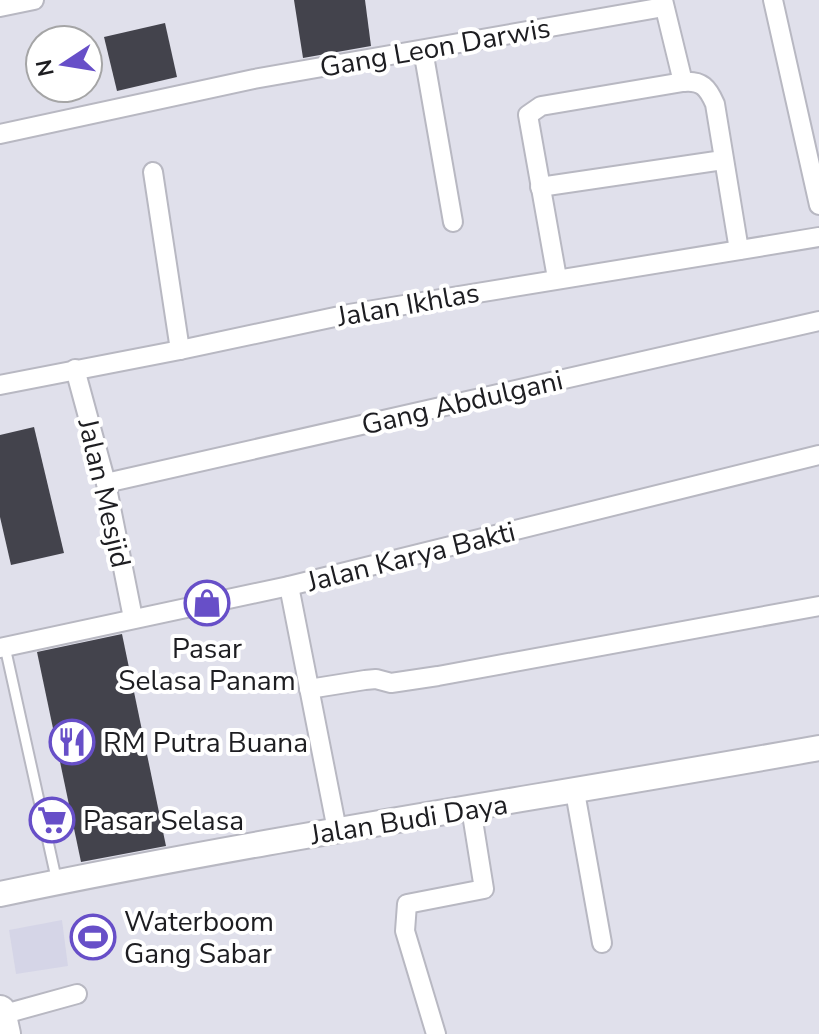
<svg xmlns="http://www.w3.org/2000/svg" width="819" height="1034" font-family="'Nunito Sans',sans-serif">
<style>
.built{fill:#d5d5e7}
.building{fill:#43434c}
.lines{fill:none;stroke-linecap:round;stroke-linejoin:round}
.service-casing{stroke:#b8b8c2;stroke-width:13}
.minor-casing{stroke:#b8b8c2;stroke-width:22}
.tertiary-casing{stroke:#b8b8c2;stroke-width:28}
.primary-casing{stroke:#b8b8c2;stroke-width:34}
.service{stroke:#fff;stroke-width:9}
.minor{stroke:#fff;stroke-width:18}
.tertiary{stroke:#fff;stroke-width:24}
.primary{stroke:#fff;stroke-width:30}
.labels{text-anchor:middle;stroke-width:8;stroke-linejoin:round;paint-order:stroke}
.street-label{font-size:28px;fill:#1d1d21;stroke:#fff}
.poi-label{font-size:28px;fill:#1d1d21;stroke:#fff;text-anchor:start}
</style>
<rect width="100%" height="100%" fill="#e0e0eb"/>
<path class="built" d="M62,920l6,46 -52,8 -7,-44z"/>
<g class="building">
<path d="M294,0h71l6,46 -68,12z"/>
<path d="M165,23l12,54 -60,14 -13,-54z"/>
<path d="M34,427l30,126 -53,12 -11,-48v-82z"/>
<path d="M122,634l44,212 -85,16 -44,-210z"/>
</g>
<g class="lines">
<g class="service-casing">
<path id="service" d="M5,647l52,235"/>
</g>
<g class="minor-casing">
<g id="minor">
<path d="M663,0l20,82"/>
<path d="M773,0l46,205"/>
<path d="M0,7l34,-7"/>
<path d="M423,50l30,172"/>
<path d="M0,134l254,-55 410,-72"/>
<path d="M153,172l27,178"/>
<path d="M540,187l183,-27"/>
<path d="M557,278l-29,-163 13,-9 142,-24c19,-2 25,6 32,22l24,146"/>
<path d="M75,369l31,114 27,135"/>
<path d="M0,385l180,-35 169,-36 470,-77"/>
<path d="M106,483l713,-162"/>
<path d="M289,586l48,244"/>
<path d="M0,648l289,-62 530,-131"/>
<path d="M309,689l56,-9 11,-1 15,4 47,-7 381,-70"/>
<path d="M575,792l27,151"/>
<path d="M1,1015l76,-21"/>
<path d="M436,1034l-31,-103 2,-27 77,-15 -13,-81"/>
</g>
</g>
<g class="tertiary-casing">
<path id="tertiary" d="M0,894c272,-57 546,-97 819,-146"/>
</g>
<g class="primary-casing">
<path id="primary" d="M0,1011l5,23"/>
</g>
<use href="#service" class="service"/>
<use href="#minor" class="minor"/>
<use href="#tertiary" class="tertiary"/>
<use href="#primary" class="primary"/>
</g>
<defs>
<g id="shop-ring" transform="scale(2.3)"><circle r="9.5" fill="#fff" stroke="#674fc8" stroke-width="1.5"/><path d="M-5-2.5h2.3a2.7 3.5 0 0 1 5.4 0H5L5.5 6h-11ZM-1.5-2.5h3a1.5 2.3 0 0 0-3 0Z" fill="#674fc8"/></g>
<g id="restaurant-ring" transform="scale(2.3)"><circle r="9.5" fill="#fff" stroke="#674fc8" stroke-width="1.5"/><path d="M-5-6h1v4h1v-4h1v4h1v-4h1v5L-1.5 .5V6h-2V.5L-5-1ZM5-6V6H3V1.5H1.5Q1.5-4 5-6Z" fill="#674fc8"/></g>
<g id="supermarket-ring" transform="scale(2.3)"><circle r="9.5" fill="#fff" stroke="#674fc8" stroke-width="1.5"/><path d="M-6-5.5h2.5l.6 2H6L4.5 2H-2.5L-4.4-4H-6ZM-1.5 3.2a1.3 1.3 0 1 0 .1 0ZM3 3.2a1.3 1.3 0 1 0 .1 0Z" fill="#674fc8"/></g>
<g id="stadium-ring" transform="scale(2.3)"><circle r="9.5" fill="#fff" stroke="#674fc8" stroke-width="1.5"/><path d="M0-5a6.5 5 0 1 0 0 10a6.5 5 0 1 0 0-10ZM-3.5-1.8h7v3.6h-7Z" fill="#674fc8"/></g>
</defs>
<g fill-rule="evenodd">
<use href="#shop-ring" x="207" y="603"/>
<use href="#restaurant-ring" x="72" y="742"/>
<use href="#supermarket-ring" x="52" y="820"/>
<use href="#stadium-ring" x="93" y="937"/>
</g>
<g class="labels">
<g class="street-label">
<text transform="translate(435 47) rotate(-10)" y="10">Gang Leon Darwis</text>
<text transform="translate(408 304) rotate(-10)" y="10">Jalan Ikhlas</text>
<text transform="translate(462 402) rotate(-13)" y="10">Gang Abdulgani</text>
<text transform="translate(105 493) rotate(77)" y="10">Jalan Mesjid</text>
<text transform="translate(411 556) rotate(-14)" y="10">Jalan Karya Bakti</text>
<text transform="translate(409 819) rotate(-9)" y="10">Jalan Budi Daya</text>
</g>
<g class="poi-label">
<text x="207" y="658" text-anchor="middle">Pasar<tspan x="207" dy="32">Selasa Panam</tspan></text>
<text x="103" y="752">RM Putra Buana</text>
<text x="83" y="830">Pasar Selasa</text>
<text x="124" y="931">Waterboom<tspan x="124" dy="32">Gang Sabar</tspan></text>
</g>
</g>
<g transform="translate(64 64) rotate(258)"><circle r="38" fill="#ffffff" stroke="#a5a5a6" stroke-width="2"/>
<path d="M0-6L14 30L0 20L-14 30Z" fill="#674fc8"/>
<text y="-12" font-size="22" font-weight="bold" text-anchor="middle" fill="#1d1d21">N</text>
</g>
</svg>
